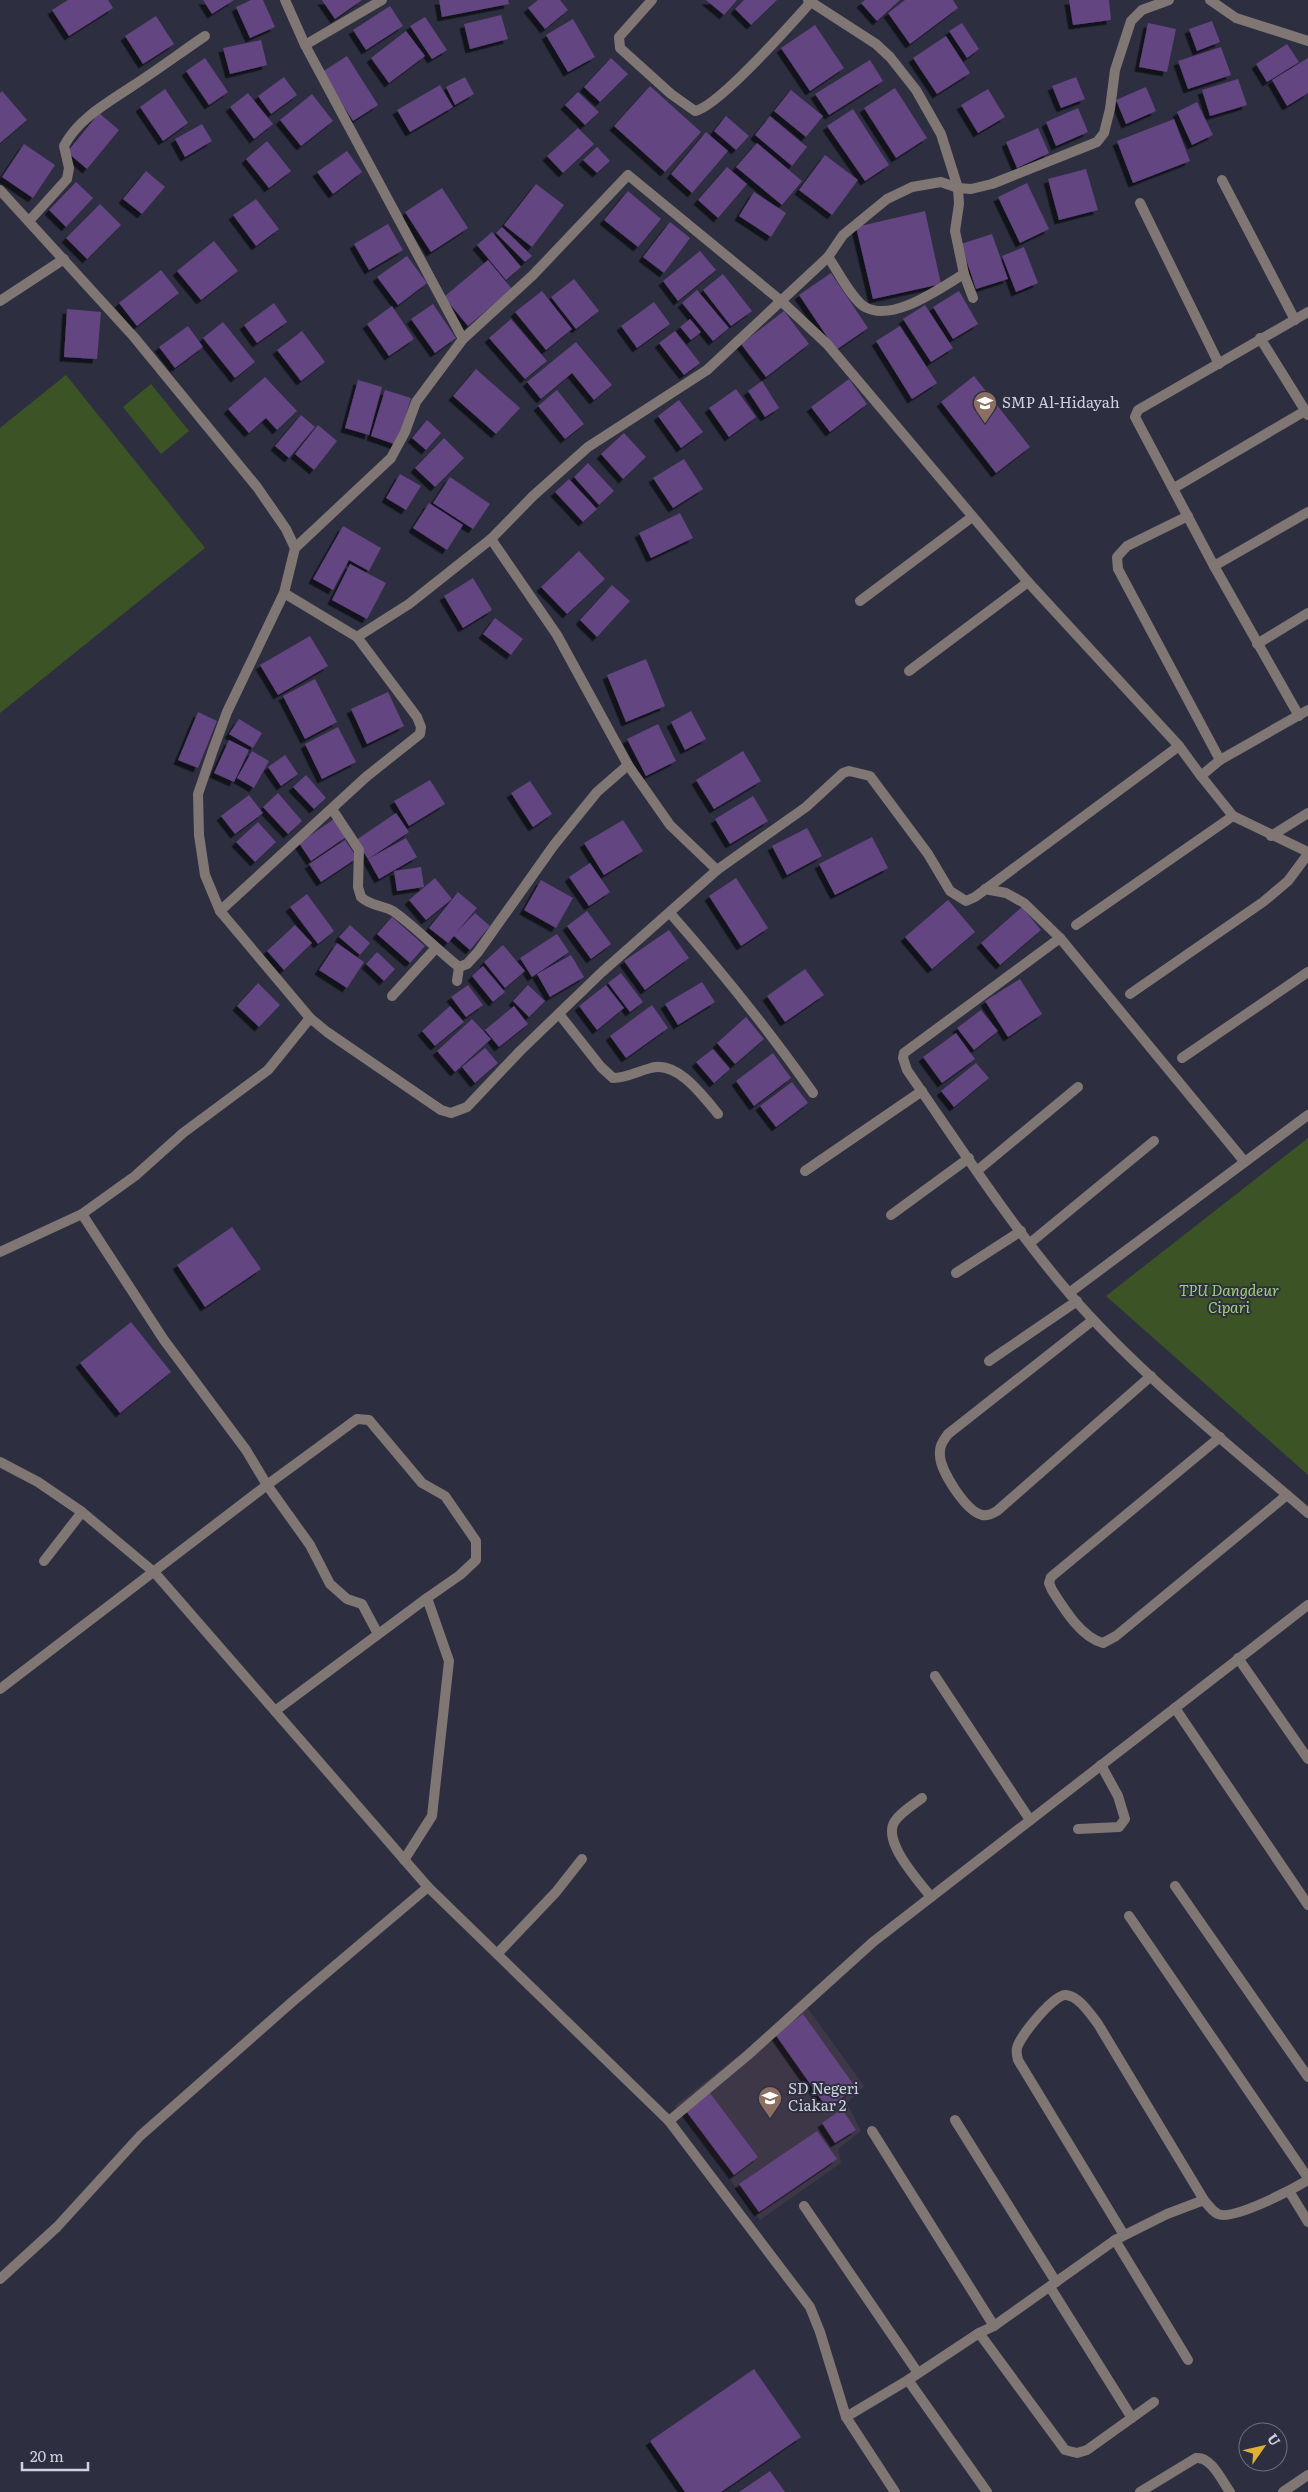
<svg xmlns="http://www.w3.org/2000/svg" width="1308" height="2492" font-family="Literata,serif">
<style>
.education{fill:#3e3748}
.green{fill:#3c5425}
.building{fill:#644481;filter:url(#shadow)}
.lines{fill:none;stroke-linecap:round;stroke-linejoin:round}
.service{stroke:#807673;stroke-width:10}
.minor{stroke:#807673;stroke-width:10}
.tertiary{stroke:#807673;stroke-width:10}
.labels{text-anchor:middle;stroke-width:4;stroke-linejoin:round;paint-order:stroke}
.poi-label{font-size:15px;fill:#cfd1dc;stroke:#2d2f40;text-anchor:start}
.park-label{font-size:15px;font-style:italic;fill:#a2d174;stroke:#2d2f40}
</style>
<defs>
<filter id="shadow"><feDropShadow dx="-4.5" dy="4.5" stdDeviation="0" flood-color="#0009"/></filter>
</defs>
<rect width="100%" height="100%" fill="#2d2f40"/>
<path class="education" d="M804,2003l60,83 -17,17 14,28 -23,18 3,14 -81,57 -85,-114z"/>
<g class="green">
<path d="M66,375l139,173 -205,165v-285z"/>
<path d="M151,384l38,47 -28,23 -38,-47z"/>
<path d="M1308,1138v337l-202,-179z"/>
</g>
<g class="building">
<path d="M68,0h40l5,8 -44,28 -17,-26z"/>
<path d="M203,0h31l-22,14z"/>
<path d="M251,0h12l12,27 -25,11 -14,-31z"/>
<path d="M322,0h40l-27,19z"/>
<path d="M439,0h69l1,4 -67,13z"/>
<path d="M538,0h22l8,10 -23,19 -17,-21z"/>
<path d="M706,0h31l-13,15z"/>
<path d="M744,0h33l-26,25 -16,-16z"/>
<path d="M865,0h35l-23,21 -16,-18z"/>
<path d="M905,0h48l5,8 -48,36 -22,-31z"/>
<path d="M1069,0h40l2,20 -38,5z"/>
<path d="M390,6l13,20 -37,24 -13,-20z"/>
<path d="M501,15l7,24 -38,10 -6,-25z"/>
<path d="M156,16l18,28 -31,20 -18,-28z"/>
<path d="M425,17l22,33 -15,9 -22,-33z"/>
<path d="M573,19l22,38 -27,15 -22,-37z"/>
<path d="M1212,21l8,21 -23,9 -8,-22z"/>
<path d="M962,23l17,26 -12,9 -18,-27z"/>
<path d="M1148,23l28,6 -9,43 -28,-5z"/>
<path d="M815,25l29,43 -34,23 -29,-43z"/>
<path d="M406,31l19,25 -36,27 -18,-25z"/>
<path d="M946,36l24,37 -33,21 -24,-36z"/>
<path d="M261,40l6,25 -37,9 -7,-26z"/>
<path d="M1287,44l12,18 -32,20 -11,-18z"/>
<path d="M1221,47l10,28 -43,14 -10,-28z"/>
<path d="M347,56l31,49 -25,16 -31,-49z"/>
<path d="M205,58l23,34 -19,13 -23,-34z"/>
<path d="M611,58l17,16 -28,28 -16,-15z"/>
<path d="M1308,58v35l-21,13 -15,-26z"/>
<path d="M870,60l13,21 -54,34 -14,-21z"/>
<path d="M284,77l13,18 -26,19 -13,-18z"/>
<path d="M465,77l9,17 -19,11 -9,-18z"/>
<path d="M1076,77l9,22 -24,9 -9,-22z"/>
<path d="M1238,79l9,26 -37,11 -8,-26z"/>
<path d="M440,85l13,22 -43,25 -13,-22z"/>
<path d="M650,86l51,46 -36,40 -51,-46z"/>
<path d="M1146,87l10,24 -30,13 -10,-24z"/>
<path d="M895,88l32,50 -31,20 -32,-50z"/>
<path d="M165,89l23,34 -25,18 -23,-34z"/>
<path d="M988,89l17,28 -27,16 -17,-28z"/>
<path d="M791,90l32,26 -17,21 -32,-26z"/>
<path d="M2,91l25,29 -27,23v-50z"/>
<path d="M578,92l21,20 -14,13 -20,-20z"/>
<path d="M248,93l25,31 -19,15 -24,-32z"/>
<path d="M312,94l21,27 -32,25 -21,-26z"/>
<path d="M1197,102l16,33 -21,10 -15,-33z"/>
<path d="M1078,108l10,24 -32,14 -10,-24z"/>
<path d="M853,109l36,56 -24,16 -38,-55z"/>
<path d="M99,113l20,17 -32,39 -20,-17z"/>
<path d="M726,116l23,20 -13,14 -22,-19z"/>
<path d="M770,116l37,31 -15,19 -37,-31z"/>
<path d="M1174,119l16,42 -57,22 -16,-42z"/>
<path d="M202,124l10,17 -27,16 -10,-18z"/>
<path d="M578,128l16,16 -31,29 -16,-17z"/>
<path d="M1038,128l11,25 -32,15 -11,-26z"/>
<path d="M706,132l22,19 -36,42 -21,-19z"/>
<path d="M267,141l24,30 -22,17 -23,-29z"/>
<path d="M757,143l45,38 -20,24 -46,-38z"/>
<path d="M24,144l31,21 -22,33 -31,-21z"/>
<path d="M597,147l13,14 -13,12 -14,-13z"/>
<path d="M347,151l15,21 -29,22 -16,-22z"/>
<path d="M825,155l33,25 -26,35 -33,-25z"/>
<path d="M727,167l20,17 -29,34 -20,-18z"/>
<path d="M1086,169l12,41 -39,10 -11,-41z"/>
<path d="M146,171l19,16 -23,27 -19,-15z"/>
<path d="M76,182l17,16 -27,29 -17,-17z"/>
<path d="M1027,183l22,46 -29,14 -22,-46z"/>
<path d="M536,184l28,21 -32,42 -28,-22z"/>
<path d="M442,188l26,40 -37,24 -26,-40z"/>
<path d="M628,191l33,28 -23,28 -34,-27z"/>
<path d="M754,192l32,21 -15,24 -32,-21z"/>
<path d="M256,199l23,30 -23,17 -23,-31z"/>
<path d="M100,204l21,21 -34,34 -21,-21z"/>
<path d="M925,211l16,73 -68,15 -17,-72z"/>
<path d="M670,222l20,16 -26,35 -21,-16z"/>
<path d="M388,224l15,26 -34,20 -15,-26z"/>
<path d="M502,227l30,29 -7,6 -29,-29z"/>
<path d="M492,232l29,35 -15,13 -29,-35z"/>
<path d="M992,234l16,45 -32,10 -15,-45z"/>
<path d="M214,241l24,30 -37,29 -24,-29z"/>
<path d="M1024,247l14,36 -22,9 -14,-36z"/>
<path d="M700,251l16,19 -38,31 -15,-20z"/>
<path d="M407,256l20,27 -29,22 -21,-28z"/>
<path d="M488,260l24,29 -44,37 -24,-29z"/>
<path d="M161,270l18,23 -42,33 -18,-23z"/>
<path d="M831,273l37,55 -32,22 -37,-55z"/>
<path d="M723,274l29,37 -21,15 -28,-36z"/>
<path d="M574,279l25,32 -23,18 -25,-32z"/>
<path d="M697,290l32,38 -16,13 -31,-38z"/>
<path d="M542,291l30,38 -26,21 -31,-38z"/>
<path d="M959,291l19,33 -25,15 -20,-32z"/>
<path d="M654,302l16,22 -33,24 -16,-22z"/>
<path d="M274,303l13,19 -30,21 -13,-18z"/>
<path d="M433,304l23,34 -21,15 -24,-34z"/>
<path d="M925,305l28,43 -22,14 -28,-43z"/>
<path d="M392,306l22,33 -25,17 -22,-32z"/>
<path d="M67,309l34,3 -4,47 -33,-2z"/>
<path d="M784,311l25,33 -43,33 -25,-33z"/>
<path d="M511,319l36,42 -22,18 -36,-41z"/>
<path d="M690,319l11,13 -10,8 -11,-13z"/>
<path d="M223,322l32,40 -20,16 -32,-40z"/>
<path d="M188,326l15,21 -28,21 -16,-21z"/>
<path d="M900,326l37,57 -25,16 -36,-58z"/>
<path d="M302,331l23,31 -24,19 -24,-31z"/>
<path d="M675,331l25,32 -16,12 -25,-32z"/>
<path d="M576,342l36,43 -18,15 -22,-27 -31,26 -14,-17z"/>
<path d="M476,369l44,39 -24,26 -43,-38z"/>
<path d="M974,376l56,71 -34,26 -55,-71z"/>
<path d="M265,377l32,34 -20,19 -11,-12 -17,15 -21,-24z"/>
<path d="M849,379l18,25 -37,28 -19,-25z"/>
<path d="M358,380l24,7 -13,48 -24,-7z"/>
<path d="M762,381l17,27 -14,9 -17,-26z"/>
<path d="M736,389l20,28 -27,20 -20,-29z"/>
<path d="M385,390l26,8 -14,47 -26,-9z"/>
<path d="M557,390l27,34 -19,15 -27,-33z"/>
<path d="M679,400l24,32 -22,16 -23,-32z"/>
<path d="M301,415l14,12 -26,31 -14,-12z"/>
<path d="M427,420l14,13 -15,17 -14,-12z"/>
<path d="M318,425l19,16 -23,29 -19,-16z"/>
<path d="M624,433l22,24 -23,22 -22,-25z"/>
<path d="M444,438l20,20 -29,29 -20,-19z"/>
<path d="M684,459l19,30 -30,19 -20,-30z"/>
<path d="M588,463l26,28 -15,14 -25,-28z"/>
<path d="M400,474l21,12 -15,24 -20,-12z"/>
<path d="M450,477l40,27 -17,25 -40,-26z"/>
<path d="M569,479l28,30 -14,13 -28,-30z"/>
<path d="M429,503l34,22 -16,25 -34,-22z"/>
<path d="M680,513l13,25 -42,20 -12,-25z"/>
<path d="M343,526l38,22 -12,23 -20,-11 -16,30 -20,-11z"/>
<path d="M579,551l26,28 -38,35 -26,-27z"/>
<path d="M350,564l36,19 -19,36 -35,-19z"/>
<path d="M473,578l19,32 -29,18 -19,-32z"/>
<path d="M612,585l18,16 -33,36 -17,-17z"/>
<path d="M495,618l28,21 -12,16 -28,-21z"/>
<path d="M310,636l18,30 -50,29 -18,-30z"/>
<path d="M646,659l19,47 -39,16 -19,-47z"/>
<path d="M315,679l22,43 -32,17 -22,-43z"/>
<path d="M388,692l16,34 -37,18 -16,-35z"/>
<path d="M691,711l15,28 -21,11 -14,-28z"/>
<path d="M198,712l19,9 -19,47 -20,-8z"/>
<path d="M239,719l23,14 -9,15 -24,-14z"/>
<path d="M658,724l18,37 -30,15 -19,-37z"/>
<path d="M338,727l18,35 -34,17 -17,-35z"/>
<path d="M229,740l20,10 -15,32 -20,-9z"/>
<path d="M252,751l17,10 -15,27 -17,-10z"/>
<path d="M743,751l18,30 -47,28 -18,-29z"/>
<path d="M285,755l13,19 -17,12 -13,-19z"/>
<path d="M306,775l20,23 -12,11 -21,-22z"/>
<path d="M430,780l15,24 -36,22 -15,-25z"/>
<path d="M530,781l22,33 -19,13 -22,-34z"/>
<path d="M278,793l24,28 -14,13 -25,-27z"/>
<path d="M249,795l14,18 -28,21 -14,-18z"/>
<path d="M753,796l15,25 -38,23 -15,-25z"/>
<path d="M396,813l13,19 -41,27 -12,-19z"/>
<path d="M334,819l12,18 -35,24 -12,-18z"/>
<path d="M623,820l20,31 -39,24 -20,-32z"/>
<path d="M258,822l18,20 -21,20 -19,-20z"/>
<path d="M807,828l15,28 -35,19 -15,-29z"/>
<path d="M872,837l16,31 -53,27 -16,-31z"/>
<path d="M406,838l11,19 -38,22 -11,-20z"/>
<path d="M345,840l12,18 -36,24 -12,-18z"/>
<path d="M590,863l20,29 -21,14 -20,-29z"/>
<path d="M421,867l3,20 -27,4 -3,-20z"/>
<path d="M435,878l17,21 -26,21 -17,-20z"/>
<path d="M736,878l32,50 -27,18 -32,-50z"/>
<path d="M541,880l32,18 -17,30 -32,-18z"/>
<path d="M458,892l19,16 -22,26 20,-21 15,13 -20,24 -16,-14 -6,7 -19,-15z"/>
<path d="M307,894l27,37 -16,13 -28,-37z"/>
<path d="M948,900l27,32 -43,37 -27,-32z"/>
<path d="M1022,907l19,23 -41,35 -19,-22z"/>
<path d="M587,911l24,33 -20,15 -24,-33z"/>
<path d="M392,917l33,29 -15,17 -33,-29z"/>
<path d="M295,925l17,18 -28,27 -17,-19z"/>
<path d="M350,925l20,18 -10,12 -21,-18z"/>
<path d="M669,930l20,28 -44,32 -21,-29z"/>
<path d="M557,934l12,18 -37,25 -12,-19z"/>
<path d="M337,943l27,19 -17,26 -28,-18z"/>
<path d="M503,945l22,26 -20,17 -21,-26z"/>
<path d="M377,952l18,17 -11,12 -18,-17z"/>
<path d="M571,955l13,22 -34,20 -13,-23z"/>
<path d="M483,966l22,26 -12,10 -21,-26z"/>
<path d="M805,969l19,26 -39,27 -18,-26z"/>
<path d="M621,973l22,29 -13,10 -22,-29z"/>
<path d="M1020,979l22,35 -34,23 -23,-36z"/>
<path d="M702,982l13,20 -37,23 -13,-21z"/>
<path d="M258,983l22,22 -21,22 -22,-21z"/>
<path d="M468,985l15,20 -17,12 -15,-20z"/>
<path d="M528,985l17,16 -16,16 -16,-16z"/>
<path d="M606,985l18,23 -27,22 -18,-24z"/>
<path d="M652,1005l16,23 -42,30 -16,-22z"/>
<path d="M450,1006l14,16 -29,24 -13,-15z"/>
<path d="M514,1006l14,18 -29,23 -14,-17z"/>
<path d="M981,1010l17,21 -24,19 -17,-22z"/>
<path d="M746,1017l18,22 -29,25 -18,-21z"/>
<path d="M472,1019l19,20 -36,33 -18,-21z"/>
<path d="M956,1033l19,26 -33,24 -19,-26z"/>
<path d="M485,1048l13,15 -23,20 -13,-16z"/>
<path d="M713,1049l17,20 -16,14 -18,-21z"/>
<path d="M773,1053l18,25 -37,28 -18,-25z"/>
<path d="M976,1063l13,15 -35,29 -13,-16z"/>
<path d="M792,1082l16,21 -32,24 -16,-21z"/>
<path d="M232,1227l29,42 -56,38 -28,-42z"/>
<path d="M131,1322l40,50 -51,41 -40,-50z"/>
<path d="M803,2014l53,74 -29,20 -52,-74z"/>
<path d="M710,2093l48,64 -24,18 -48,-64z"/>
<path d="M842,2109l14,21 -21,13 -13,-20z"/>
<path d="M817,2131l20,28 -78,53 -20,-28z"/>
<path d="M754,2369l47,68 -80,55h-36l-35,-51z"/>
<path d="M770,2471l15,21h-46z"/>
</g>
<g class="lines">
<g class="service">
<path d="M828,257c9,12 24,43 37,50 28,16 75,-19 99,-33"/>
<path d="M44,1561l38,-49"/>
</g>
<g class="minor">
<path d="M285,0l20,45 158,294"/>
<path d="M652,0l-33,37 1,11 51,46 24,17c24,-5 95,-86 115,-108"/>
<path d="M808,0l68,44 14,13 26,33 25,44 17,54 1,16 -4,27 9,43 9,24"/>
<path d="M1210,0l26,18 72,23"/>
<path d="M305,45l77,-45"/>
<path d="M1222,180l73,140"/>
<path d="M0,190l134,147 123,150 29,42 9,19 -11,45 -57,119 -14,38 -15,44 1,41 6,40 15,36 90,107 17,14 114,78 10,3 16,-6 53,-56 82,-79 115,-102 89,-63 37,-34 6,-2 21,5 58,78 22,37 16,10 9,-4 204,-151"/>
<path d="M1140,203l79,161"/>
<path d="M30,220l37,-41 2,-11 -5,-22c14,-27 43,-43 67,-59 25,-16 49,-34 74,-51"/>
<path d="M0,301l64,-42"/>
<path d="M1260,338l48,77"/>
<path d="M1174,488l131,-77"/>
<path d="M1188,516l-61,30 -10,11 1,12 102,191"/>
<path d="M491,539l66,96 71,130 42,60 47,45"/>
<path d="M295,548l96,-90 14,-26 11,-30 47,-63 70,-64 95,-100 152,125 47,44 201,238 151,164 22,30"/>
<path d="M1214,566l94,-54"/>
<path d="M284,593l73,44 52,-33 82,-65 42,-43 55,-49 119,-77 121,-113 15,-22 44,-36 25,-12 29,-5 17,6 13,1 21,-5 105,-42 7,-9 6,-24 5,-39 16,-49 11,-11 27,-10"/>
<path d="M860,601l112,-84"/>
<path d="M1257,644l51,-31"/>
<path d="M909,671l119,-89"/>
<path d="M1308,710l-88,50 -19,16 32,40 75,36"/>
<path d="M1299,716l-85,-150 -79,-149 3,-7 170,-98"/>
<path d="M332,809l27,41 -1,37 3,10c9,9 22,8 32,14 24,17 43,38 66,56"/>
<path d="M1271,836l37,-23"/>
<path d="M985,889l21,4 18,10 36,35 184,223"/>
<path d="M220,911l146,-134 54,-43 1,-7 -4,-10 -60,-80"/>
<path d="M670,913c52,59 98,116 143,180"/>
<path d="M1076,925l157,-109"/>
<path d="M1060,938l-156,115 -1,5 4,12c52,75 103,154 162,223 71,82 158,150 239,220"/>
<path d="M457,981l2,-14 8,-3 11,-12 76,-107 43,-53 31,-27"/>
<path d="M1130,994l133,-92 25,-21 20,-27"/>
<path d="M392,996l43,-47"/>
<path d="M559,1014l42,53 12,11c14,0 25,-7 38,-10 26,-8 52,28 67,46"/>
<path d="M1182,1058l126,-86"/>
<path d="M978,1170l100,-83"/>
<path d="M805,1171l117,-80"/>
<path d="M891,1215l78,-57"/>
<path d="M1030,1243l124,-102"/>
<path d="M0,1252l82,-38 53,-38 48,-43 85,-63 42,-52"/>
<path d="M956,1273l65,-42"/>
<path d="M1069,1293l239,-178"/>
<path d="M1093,1320l-145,114c-5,7 -9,12 -8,21 0,16 26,56 42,60 5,1 10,-1 15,-4l154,-135"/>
<path d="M989,1361l88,-60"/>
<path d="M1220,1437l-169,140 -2,6 3,7c12,19 29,47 51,53l13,-7 171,-141"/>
<path d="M378,1634l-16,-30 -15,-5 -17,-15 -20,-39 -43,-60 90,-66 12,1 53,63 23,13 31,45v19l-16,15 -33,23"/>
<path d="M1238,1658l70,101"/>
<path d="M935,1676l95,144"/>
<path d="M0,1689l267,-204 -21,-35 -82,-110 -82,-126"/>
<path d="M1175,1708l133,197"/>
<path d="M275,1711l152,-113 22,63 -17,155 -28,44"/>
<path d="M922,1798c-9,7 -21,14 -27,23 -14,20 24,60 36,76"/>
<path d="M1078,1829l41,-2 6,-8 -7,-23 -17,-31"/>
<path d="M1175,1886l133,191"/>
<path d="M1129,1916l179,262"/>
<path d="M498,1953l58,-61 26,-33"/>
<path d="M955,2120l101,162"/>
<path d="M669,2121l79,-66 125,-113 435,-337"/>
<path d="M872,2131l122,195"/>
<path d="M1289,2191l19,31"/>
<path d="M804,2206l114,167"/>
<path d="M1124,2235l-106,-175c-1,-4 -2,-8 -1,-12 3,-12 37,-54 49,-53 13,1 25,20 32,29l106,176"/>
<path d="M1115,2240l73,120"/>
<path d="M0,2279l57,-52 83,-91 152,-134 136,-115"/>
<path d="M1050,2287l82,131"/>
<path d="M979,2333l86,117 12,3 10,-3 67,-48"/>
<path d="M908,2380l79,112"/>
<path d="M846,2417l62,-37 71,-47 15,-7 121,-86 52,-26 37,-14c4,5 8,11 14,14 15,7 75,-25 90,-34"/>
<path d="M1140,2492l56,-34c15,-2 26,23 34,34"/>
<path d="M1283,2492l25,-17"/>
</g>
<path class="tertiary" d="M0,1462l38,20 44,30 73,61 273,314 241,234 141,186 10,25 26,85 49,75"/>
</g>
<defs>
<g id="school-pin" transform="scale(1.25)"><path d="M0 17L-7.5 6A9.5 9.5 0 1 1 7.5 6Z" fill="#8d6e63" stroke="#2d2f40"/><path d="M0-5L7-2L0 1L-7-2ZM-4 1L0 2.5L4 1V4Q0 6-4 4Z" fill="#fff"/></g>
</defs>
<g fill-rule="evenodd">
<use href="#school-pin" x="985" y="403"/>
<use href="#school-pin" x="770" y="2098"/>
</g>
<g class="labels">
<g class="poi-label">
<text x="1002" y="408">SMP Al-Hidayah</text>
<text x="788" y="2094">SD Negeri<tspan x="788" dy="17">Ciakar 2</tspan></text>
</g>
<g class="park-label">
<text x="1229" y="1296">TPU Dangdeur<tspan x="1229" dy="17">Cipari</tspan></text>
</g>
</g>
<g transform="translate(1263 2447) rotate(56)"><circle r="24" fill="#2d2f40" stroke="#6e707e"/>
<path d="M0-4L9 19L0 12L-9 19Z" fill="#e0b034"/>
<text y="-8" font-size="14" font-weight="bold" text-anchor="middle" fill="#cfd1dc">U</text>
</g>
<path d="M22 2462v8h66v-8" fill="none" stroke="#cfd1dc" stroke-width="2.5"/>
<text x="30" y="2462" font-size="15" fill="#cfd1dc" stroke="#2d2f40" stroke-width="4" paint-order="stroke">20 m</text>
</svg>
